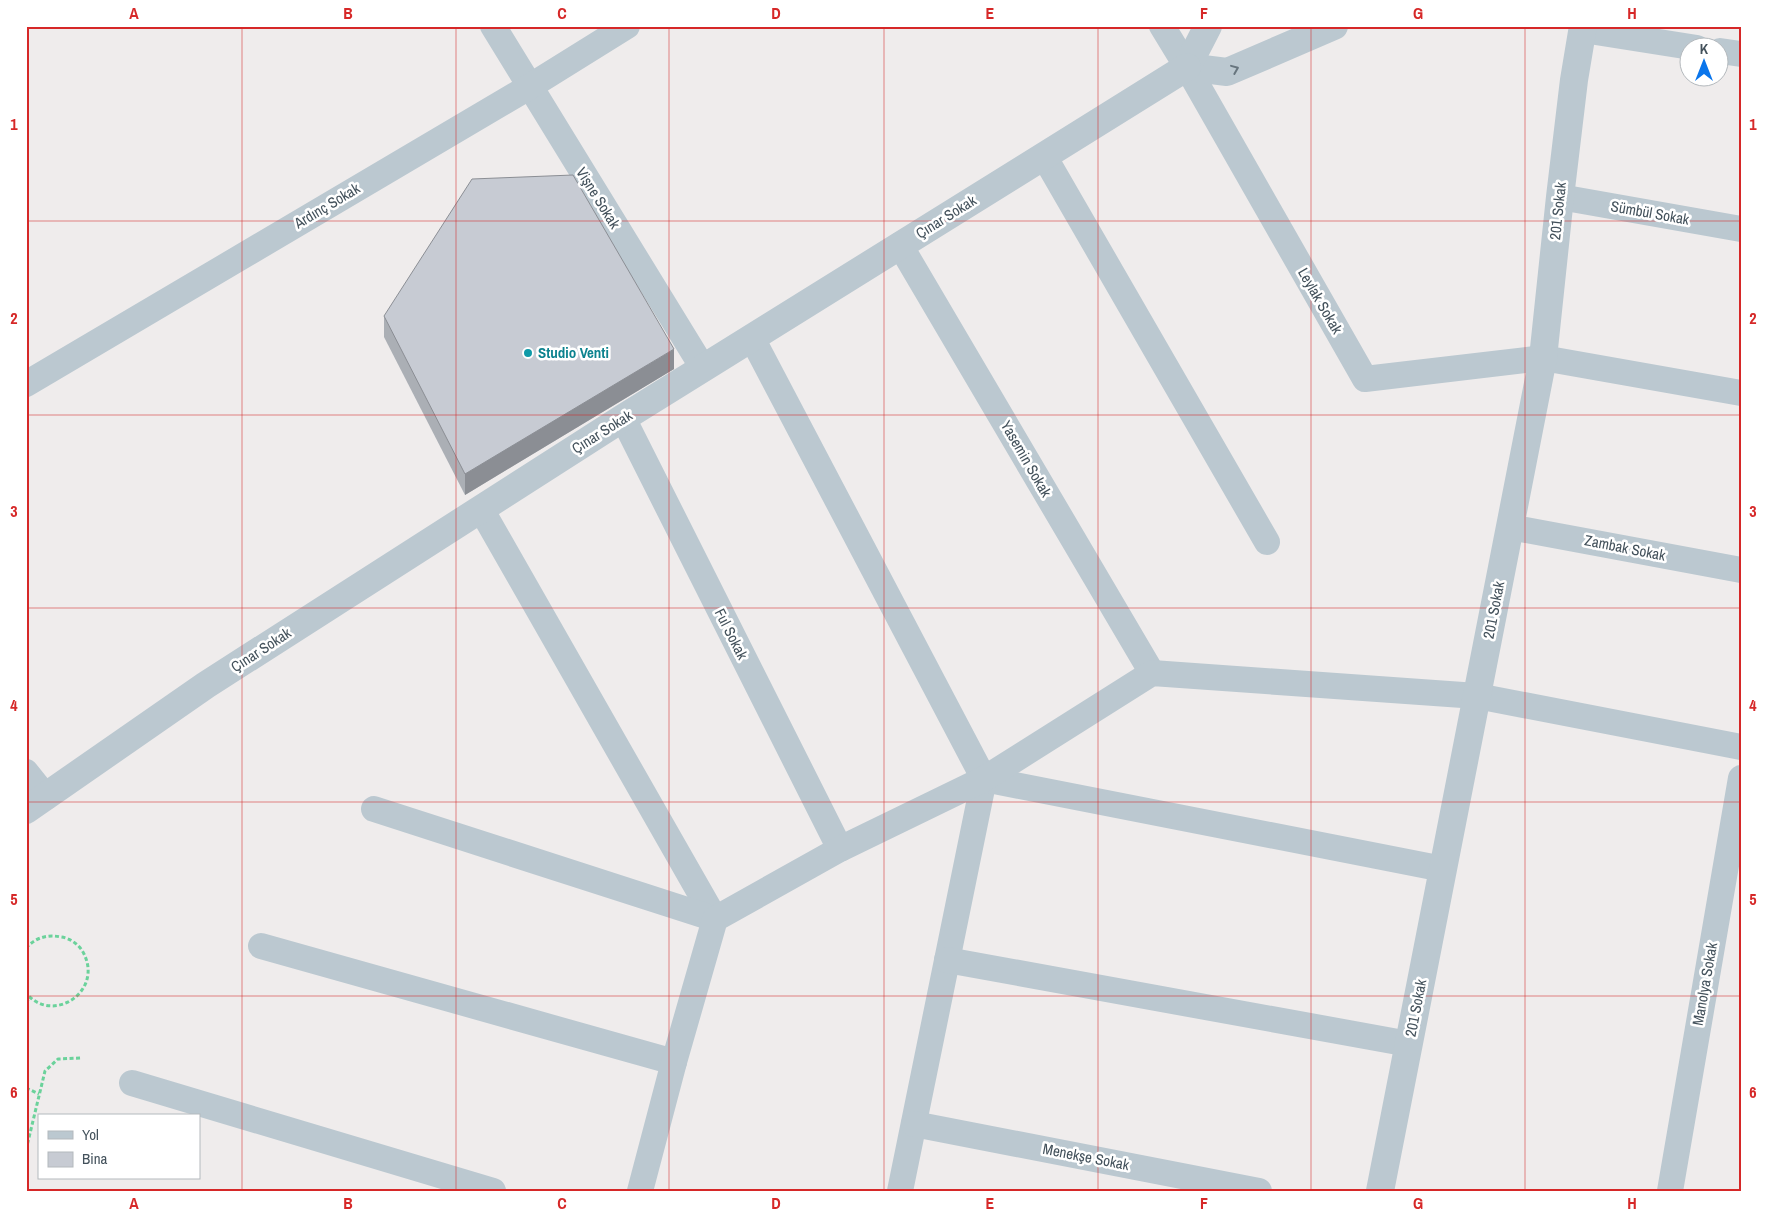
<svg xmlns="http://www.w3.org/2000/svg" width="1767" height="1217" font-family="'Archivo Narrow',sans-serif">
<style>
.lines{fill:none;stroke-linecap:round;stroke-linejoin:round}
.path{stroke:#6bd29b;stroke-width:3;stroke-dasharray:4 2.5;stroke-linecap:butt}
.minor{stroke:#bbc8d0;stroke-width:26}
.tertiary{stroke:#bbc8d0;stroke-width:28}
.wall{fill:#abafb5}
.shaded-wall{fill:#8b8e94}
.building{fill:#c7cbd3;stroke:#8b8e94}
.oneway{stroke:#67757e}
.grid{fill:none;stroke:#d62828;stroke-width:1;stroke-opacity:0.55}
.culture-dot{fill:#0f9aa8;stroke:#fff;stroke-width:2}
.labels{text-anchor:middle;stroke-width:5;stroke-linejoin:round;paint-order:stroke}
.street-label{font-size:15px;fill:#43515b;stroke:#fff}
.culture-label{font-size:15px;font-weight:bold;fill:#0d838f;stroke:#fff;text-anchor:start}
.neatline{fill:none;stroke:#d62828;stroke-width:2}
.grid-label{font-size:16px;text-anchor:middle;font-weight:bold;fill:#d62828}
</style>
<rect width="100%" height="100%" fill="#efecec"/>
<g class="lines">
<g class="path">
<path d="M26,948c9,-10 21,-14 35,-11 9,1 19,8 23,17 19,38 -32,71 -58,39"/>
<path d="M26,1003l4,-6"/>
<path d="M26,1088l13,6"/>
<path d="M26,1150l19,-79 13,-12 23,-1"/>
</g>
<g class="minor">
<path d="M493,26l210,342"/>
<path d="M1162,26l25,41 178,312 178,-21 198,35"/>
<path d="M1583,30l114,18"/>
<path d="M1720,51l21,3"/>
<path d="M1044,156l223,386"/>
<path d="M1560,197l181,32"/>
<path d="M900,245l252,428"/>
<path d="M752,338l232,441 -84,412"/>
<path d="M26,384l503,-297 98,-61"/>
<path d="M623,418l217,431"/>
<path d="M481,509l234,410"/>
<path d="M1510,527l231,43"/>
<path d="M26,772l20,25"/>
<path d="M984,779l459,90"/>
<path d="M374,809l341,110"/>
<path d="M261,946l413,116"/>
<path d="M947,960l462,84"/>
<path d="M132,1083l361,108"/>
<path d="M914,1124l345,67"/>
<path d="M640,1191l34,-129 41,-143 125,-70 144,-70 168,-106 325,23 264,51"/>
<path d="M1670,1191l71,-413"/>
</g>
<g class="tertiary">
<path d="M1187,67l40,5 107,-46"/>
<path d="M1187,67l21,-41"/>
<path d="M26,810l180,-125 417,-267 564,-351"/>
<path d="M1380,1191l163,-833 17,-161 14,-117 9,-54"/>
</g>
</g>
<path class="wall" d="M384,316l290,53 -209,126 -81,-158z"/>
<path class="shaded-wall" d="M674,349v20l-209,126v-21z"/>
<path class="building" d="M573,175l101,174 -209,125 -81,-158 88,-137z"/>
<defs><path id="oneway-chevron" d="M-2-3.5L2.5 0L-2 3.5" fill="none" stroke-width="1.6" stroke-linecap="round" stroke-linejoin="round" transform="scale(1.25)"/></defs>
<use class="oneway" href="#oneway-chevron" transform="translate(1235 69) rotate(-22)"/>
<path class="grid" d="M242,26v1165M456,26v1165M669,26v1165M884,26v1165M1098,26v1165M1311,26v1165M1525,26v1165M26,221h1715M26,415h1715M26,608h1715M26,802h1715M26,996h1715"/>
<circle class="culture-dot" cx="528" cy="353" r="5"/>
<g class="labels">
<g class="street-label">
<text transform="translate(598 198) rotate(58)" y="5">Vişne Sokak</text>
<text transform="translate(327 206) rotate(-31)" y="5">Ardınç Sokak</text>
<text transform="translate(1558 211) rotate(-84)" y="5">201 Sokak</text>
<text transform="translate(1650 213) rotate(10)" y="5">Sümbül Sokak</text>
<text transform="translate(946 217) rotate(-32)" y="5">Çınar Sokak</text>
<text transform="translate(1320 301) rotate(60)" y="5">Leylak Sokak</text>
<text transform="translate(602 432) rotate(-32)" y="5">Çınar Sokak</text>
<text transform="translate(1026 459) rotate(60)" y="5">Yasemin Sokak</text>
<text transform="translate(1625 548) rotate(11)" y="5">Zambak Sokak</text>
<text transform="translate(1494 610) rotate(-79)" y="5">201 Sokak</text>
<text transform="translate(731 634) rotate(63)" y="5">Ful Sokak</text>
<text transform="translate(261 650) rotate(-33)" y="5">Çınar Sokak</text>
<text transform="translate(1705 984) rotate(-80)" y="5">Manolya Sokak</text>
<text transform="translate(1416 1008) rotate(-79)" y="5">201 Sokak</text>
<text transform="translate(1086 1157) rotate(11)" y="5">Menekşe Sokak</text>
</g>
<g class="culture-label">
<text x="538" y="358">Studio Venti</text>
</g>
</g>
<rect width="1767" height="1217" fill="none" stroke="#ffffff" stroke-width="55"/>
<rect x="38" y="1114" width="162" height="65" fill="#ffffff" stroke="#b4b9bd"/>
<rect x="48" y="1131" width="25" height="8" fill="#bbc8d0" stroke="#b4b9bd"/>
<text x="82" y="1140" font-size="15" fill="#43515b">Yol</text>
<rect x="48" y="1152" width="25" height="15" fill="#c7cbd3" stroke="#b4b9bd"/>
<text x="82" y="1164" font-size="15" fill="#43515b">Bina</text>
<g transform="translate(1704 62)"><circle r="24" fill="#ffffff" stroke="#b4b9bd"/>
<path d="M0-4L9 19L0 12L-9 19Z" fill="#0a75eb"/>
<text y="-8" font-size="14" font-weight="bold" text-anchor="middle" fill="#43515b">K</text>
</g>
<rect x="28" y="28" width="1712" height="1162" class="neatline"/>
<g class="grid-label">
<text x="134" y="19">A</text>
<text x="348" y="19">B</text>
<text x="562" y="19">C</text>
<text x="776" y="19">D</text>
<text x="990" y="19">E</text>
<text x="1204" y="19">F</text>
<text x="1418" y="19">G</text>
<text x="1632" y="19">H</text>
<text x="14" y="130">1</text>
<text x="1753" y="130">1</text>
<text x="14" y="324">2</text>
<text x="1753" y="324">2</text>
<text x="14" y="517">3</text>
<text x="1753" y="517">3</text>
<text x="14" y="711">4</text>
<text x="1753" y="711">4</text>
<text x="14" y="905">5</text>
<text x="1753" y="905">5</text>
<text x="14" y="1098">6</text>
<text x="1753" y="1098">6</text>
<text x="134" y="1209">A</text>
<text x="348" y="1209">B</text>
<text x="562" y="1209">C</text>
<text x="776" y="1209">D</text>
<text x="990" y="1209">E</text>
<text x="1204" y="1209">F</text>
<text x="1418" y="1209">G</text>
<text x="1632" y="1209">H</text>
</g>
</svg>
